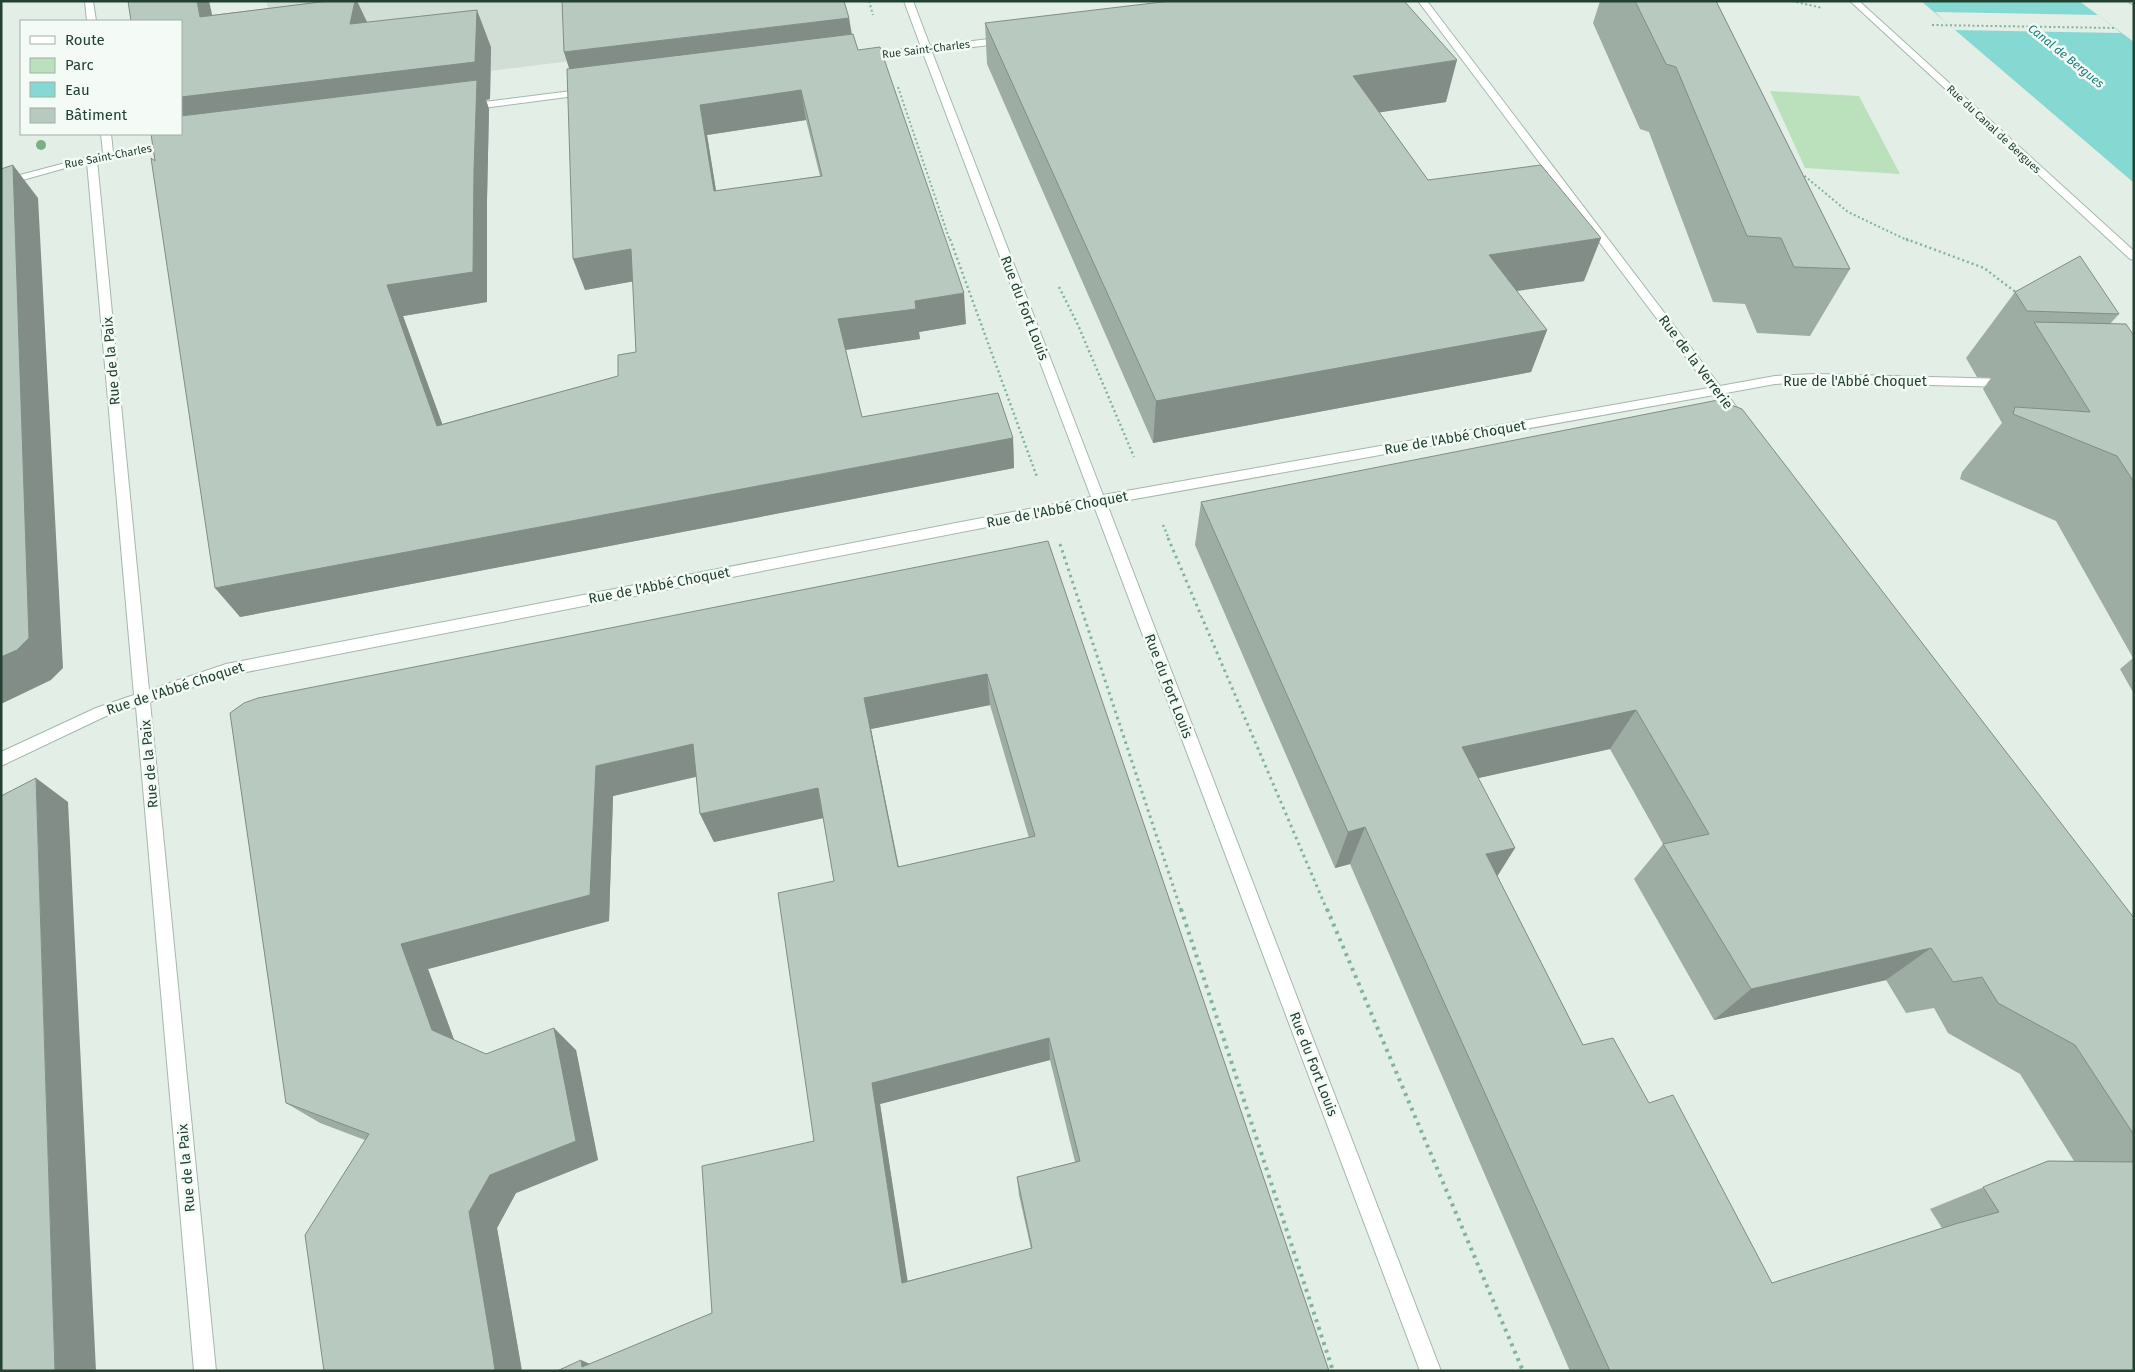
<svg xmlns="http://www.w3.org/2000/svg" width="2135" height="1372" font-family="'Fira Sans',sans-serif">
<style>
.built{fill:#d1ded5}
.green{fill:#bae1bc}
.water{fill:#86d8d2}
.pier{fill:#e3eee7}
.lines{fill:none;stroke-linecap:round;stroke-linejoin:round}
.minor-casing{stroke:#a5b7ad;stroke-width:2}
.path-far3{stroke:#80b598;stroke-width:2;stroke-dasharray:2 2.5;stroke-linecap:butt}
.path-far2{stroke:#80b598;stroke-width:2.5;stroke-dasharray:2 3;stroke-linecap:butt}
.path-far1{stroke:#80b598;stroke-width:3;stroke-dasharray:2.5 4;stroke-linecap:butt}
.path{stroke:#80b598;stroke-width:4;stroke-dasharray:3 5;stroke-linecap:butt}
.minor{fill:#fff;fill-rule:evenodd}
.tree{fill:#7caf85}
.wall{fill:#9eada4;fill-rule:evenodd}
.shaded-wall{fill:#818d86}
.building{fill:#b8c9bf;stroke:#818d86;fill-rule:evenodd}
.labels{text-anchor:middle;stroke-width:5;stroke-linejoin:round;paint-order:stroke}
.far-street-label{font-size:11px;fill:#214131;stroke:#f4faf6}
.far-water-label{font-size:12px;font-style:italic;fill:#157d78;stroke:#f4faf6}
.street-label{font-size:14px;fill:#214131;stroke:#f4faf6}
</style>
<rect width="100%" height="100%" fill="#e3eee7"/>
<path class="built" d="M266,1h572l-186,50 -355,44 -18,-48z"/>
<path class="green" d="M1770,91l89,5 41,78 -95,-6z"/>
<path class="water" d="M1921,1h158l55,41v141z"/>
<path class="pier" d="M1935,12l163,3 23,18 -167,-3z"/>
<g class="lines">
<g class="minor-casing">
<g id="minor">
<path d="M85,1h8l3,20h-9z"/>
<path d="M904,1h9l17,45 76,-9 5,3 -5,3 -74,9 171,443 606,-107 -291,-387h9l293,385 55,-10 40,-2 192,5 6,4 -6,4 -192,-5 -40,2 -49,9 20,27 -6,4 -4,-1 -22,-28 -607,109 334,867h-21l-326,-865 -868,170 -76,26 66,669h-22l-58,-664 -30,9 -105,50v-14l95,-44 38,-13 -47,-533 -86,24v-6l102,-27 -2,-19h10l2,18 60,-10 5,3 -5,3 -76,12 52,530 77,-26 865,-167 -168,-444 -60,7 -5,-3 5,-3 58,-7z"/>
<path d="M1850,1h9l275,250v9l-4,-1z"/>
<path d="M2129,1h5v3l-4,-1z"/>
<path d="M587,89l3,1v4l-122,16 -5,-3 5,-3z"/>
</g>
</g>
<g class="path-far3">
<path d="M869,1l4,14"/>
<path d="M1792,1l30,7"/>
<path d="M1932,25l184,3"/>
<path d="M898,87l52,154"/>
<path d="M1801,173l47,39 61,29"/>
</g>
<g class="path-far2">
<path d="M950,239l87,238"/>
<path d="M1906,239l78,29 34,26"/>
<path d="M1059,287l19,38 56,132"/>
<path d="M1163,525l6,14"/>
</g>
<g class="path-far1">
<path d="M1168,538l159,372"/>
<path d="M1060,544l121,366"/>
</g>
<g class="path">
<path d="M1181,909l152,462"/>
<path d="M1327,909l196,462"/>
</g>
<use href="#minor" class="minor"/>
</g>
<circle class="tree" cx="41" cy="145" r="5"/>
<g class="wall">
<path d="M328,1h29l10,21 124,25 -1,52 -4,1 3,9 -2,91v102l-84,14 39,108 176,-48 18,-24 -3,-71 -48,9 -16,-222 -5,-16 285,-34 3,16 114,290 -47,8 1,7 -74,11 16,67 151,21 1,30 -774,149 -85,-456 57,-146zM806,120l14,56 -104,15 -9,-56z"/>
<path d="M1600,1h116l134,268 -40,67 -53,-3 -12,-29 -32,-2 -64,-170 -9,-3 -47,-106z"/>
<path d="M985,23l461,79 -67,10 49,68 156,101 -67,10 30,39 -16,42 -378,71 -166,-379z"/>
<path d="M2015,292l104,22 -9,10 24,12v358l-14,-25 13,-11 -77,-137 -96,-42 2,-7 40,-49 -19,-34 8,-11 -14,-1 -11,-19z"/>
<path d="M1201,502l933,416v453h-564l-220,-507 -15,4 -140,-323zM1610,749l53,95 -29,35 80,141 172,-40 20,33 28,-5 14,25 72,41 54,87h-26l-118,48 12,19 -170,55 -123,-180 -66,-58 -86,-169 18,-28 -37,-70z"/>
<path d="M1048,541l281,830 -739,-7 122,-51 102,-172 20,-260 -11,-63 -109,24 -14,-28 -4,-37 -83,19 -4,125 -181,48 26,71 32,14 90,-4 22,110 -82,33 -19,35 24,138 -156,-226 -45,-17 -34,-20 -56,-390zM990,705l39,133 -130,29 -28,-138zM1050,1060l25,102 -58,15 2,18 12,54 -124,32 -27,-177z"/>
</g>
<g class="shaded-wall">
<path d="M197,1h12l12,53 -21,-37z"/>
<path d="M355,1h2l16,34 -23,-11z"/>
<path d="M477,10l14,37 -1,52 -4,1 3,9 -2,91v102l-84,14 51,140 -273,-322v-37z"/>
<path d="M849,18l5,35 -278,36 -12,-37z"/>
<path d="M1457,60l-11,42 -101,16 8,-42z"/>
<path d="M801,90l5,30 -99,15 14,86 -7,-30 -14,-86z"/>
<path d="M13,165l25,33 25,470 -12,12 -50,24v-47z"/>
<path d="M1601,238l-17,43 -109,16 14,-42z"/>
<path d="M631,249l10,31 -56,10 -12,-31z"/>
<path d="M964,293l2,31 -47,8 1,7 -76,11 -6,-31 77,-18z"/>
<path d="M1547,330l-16,42 -378,71 3,-42z"/>
<path d="M1013,438l1,30 -774,149 -25,-29z"/>
<path d="M987,674l3,31 -119,24 33,166 -6,-28 -34,-169z"/>
<path d="M1636,710l-26,39 -167,37 19,-39z"/>
<path d="M693,744l14,30 -94,22 -4,125 -181,48 31,84 -27,-23 -31,-86 195,-178z"/>
<path d="M36,778l32,24 28,569h-41z"/>
<path d="M818,788l10,29 -114,25 -14,-28z"/>
<path d="M1365,827l-15,37 -15,4 13,-36z"/>
<path d="M1515,848l-22,35 -7,-29z"/>
<path d="M1931,948l-45,32 -172,40 37,-31z"/>
<path d="M554,1028l22,22 22,110 -82,33 -19,35 25,143h-27l-26,-159z"/>
<path d="M1049,1038l1,22 -170,44 30,192 -8,-13 -30,-200z"/>
<path d="M581,1360l23,10 -22,-3z"/>
</g>
<g class="building">
<path d="M128,1h69l3,16 128,-16h27l-5,23 127,-14 -2,52 -294,35v-76h-50z"/>
<path d="M562,1h282l5,17 -285,34z"/>
<path d="M1170,1h234l53,59 -104,16 75,104 113,-15 60,73 -112,17 58,75 -391,71 -171,-378z"/>
<path d="M1635,1h81l134,268 -56,-2 -13,-29 -34,-2 -71,-169 -10,-3z"/>
<path d="M853,34l5,16 22,-3 84,246 -49,8 1,8 -78,10 24,98 136,-24 15,45 -798,150 -64,-430 4,3 -4,-27h30v-18l296,-36 -3,90 -1,102 -86,13 50,141 181,-50v-21l18,-3 -5,-103 -58,10 -6,-190zM801,90l21,86 -108,15 -14,-86z"/>
<path d="M13,165l16,473 -12,12 -16,7v-488z"/>
<path d="M2080,256l39,58 -92,-3 -12,-19z"/>
<path d="M2034,322l92,2 8,12v146l-17,-26 -104,-42 2,-7 75,5z"/>
<path d="M1718,400l24,9 392,509v217l-59,-90 -77,-42 -16,-26 -29,5 -22,-34 -180,41 -88,-145 46,-10 -73,-124 -174,37 53,101 -29,6 97,191 30,-7 36,65 24,-8 99,188 183,-59 44,-12 -16,-25 65,-26 86,1v209h-524l-245,-544 -17,5 -147,-330z"/>
<path d="M1048,541l281,830h-772l24,-11 1,7 130,-54 -10,-147 112,-25 -36,-248 56,-12 -16,-93 -118,26 -7,-70 -97,22 -6,129 -189,49 31,86 54,24 68,-26 22,113 -86,34 -21,37 24,144 2,15h-171l-19,-136 64,-101 -83,-31 -56,-390 14,-10 14,-5zM987,674l48,162 -137,31 -34,-169zM1049,1038l31,123 -63,16 15,71 -130,35 -30,-200z"/>
<path d="M36,778l19,593h-54v-575z"/>
</g>
<g class="labels">
<g class="far-street-label">
<text transform="translate(926 49) rotate(-7)" y="4">Rue Saint-Charles</text>
<text transform="translate(1994 129) rotate(43)" y="4">Rue du Canal de Bergues</text>
<text transform="translate(108 156) rotate(-11)" y="4">Rue Saint-Charles</text>
</g>
<g class="far-water-label">
<text transform="translate(2066 56) rotate(39)" y="4">Canal de Bergues</text>
</g>
<g class="street-label">
<text transform="translate(1025 308) rotate(69)" y="5">Rue du Fort Louis</text>
<text transform="translate(111 361) rotate(-95)" y="5">Rue de la Paix</text>
<text transform="translate(1696 362) rotate(53)" y="5">Rue de la Verrerie</text>
<text x="1855" y="386">Rue de l'Abbé Choquet</text>
<text transform="translate(1455 437) rotate(-10)" y="5">Rue de l'Abbé Choquet</text>
<text transform="translate(1057 509) rotate(-11)" y="5">Rue de l'Abbé Choquet</text>
<text transform="translate(659 585) rotate(-11)" y="5">Rue de l'Abbé Choquet</text>
<text transform="translate(1169 686) rotate(69)" y="5">Rue du Fort Louis</text>
<text transform="translate(175 688) rotate(-18)" y="5">Rue de l'Abbé Choquet</text>
<text transform="translate(149 764) rotate(-95)" y="5">Rue de la Paix</text>
<text transform="translate(1314 1064) rotate(69)" y="5">Rue du Fort Louis</text>
<text transform="translate(186 1168) rotate(-95)" y="5">Rue de la Paix</text>
</g>
</g>
<rect width="2135" height="1372" fill="none" stroke="#214131" stroke-width="5"/>
<rect x="20" y="20" width="162" height="115" fill="#f4faf6" stroke="#a0b0a7"/>
<rect x="30" y="36" width="25" height="8" fill="#ffffff" stroke="#a0b0a7"/>
<text x="65" y="45" font-size="15" fill="#214131">Route</text>
<rect x="30" y="58" width="25" height="15" fill="#bae1bc" stroke="#a0b0a7"/>
<text x="65" y="70" font-size="15" fill="#214131">Parc</text>
<rect x="30" y="82" width="25" height="15" fill="#86d8d2" stroke="#a0b0a7"/>
<text x="65" y="95" font-size="15" fill="#214131">Eau</text>
<rect x="30" y="108" width="25" height="15" fill="#b8c9bf" stroke="#a0b0a7"/>
<text x="65" y="120" font-size="15" fill="#214131">Bâtiment</text>
</svg>
